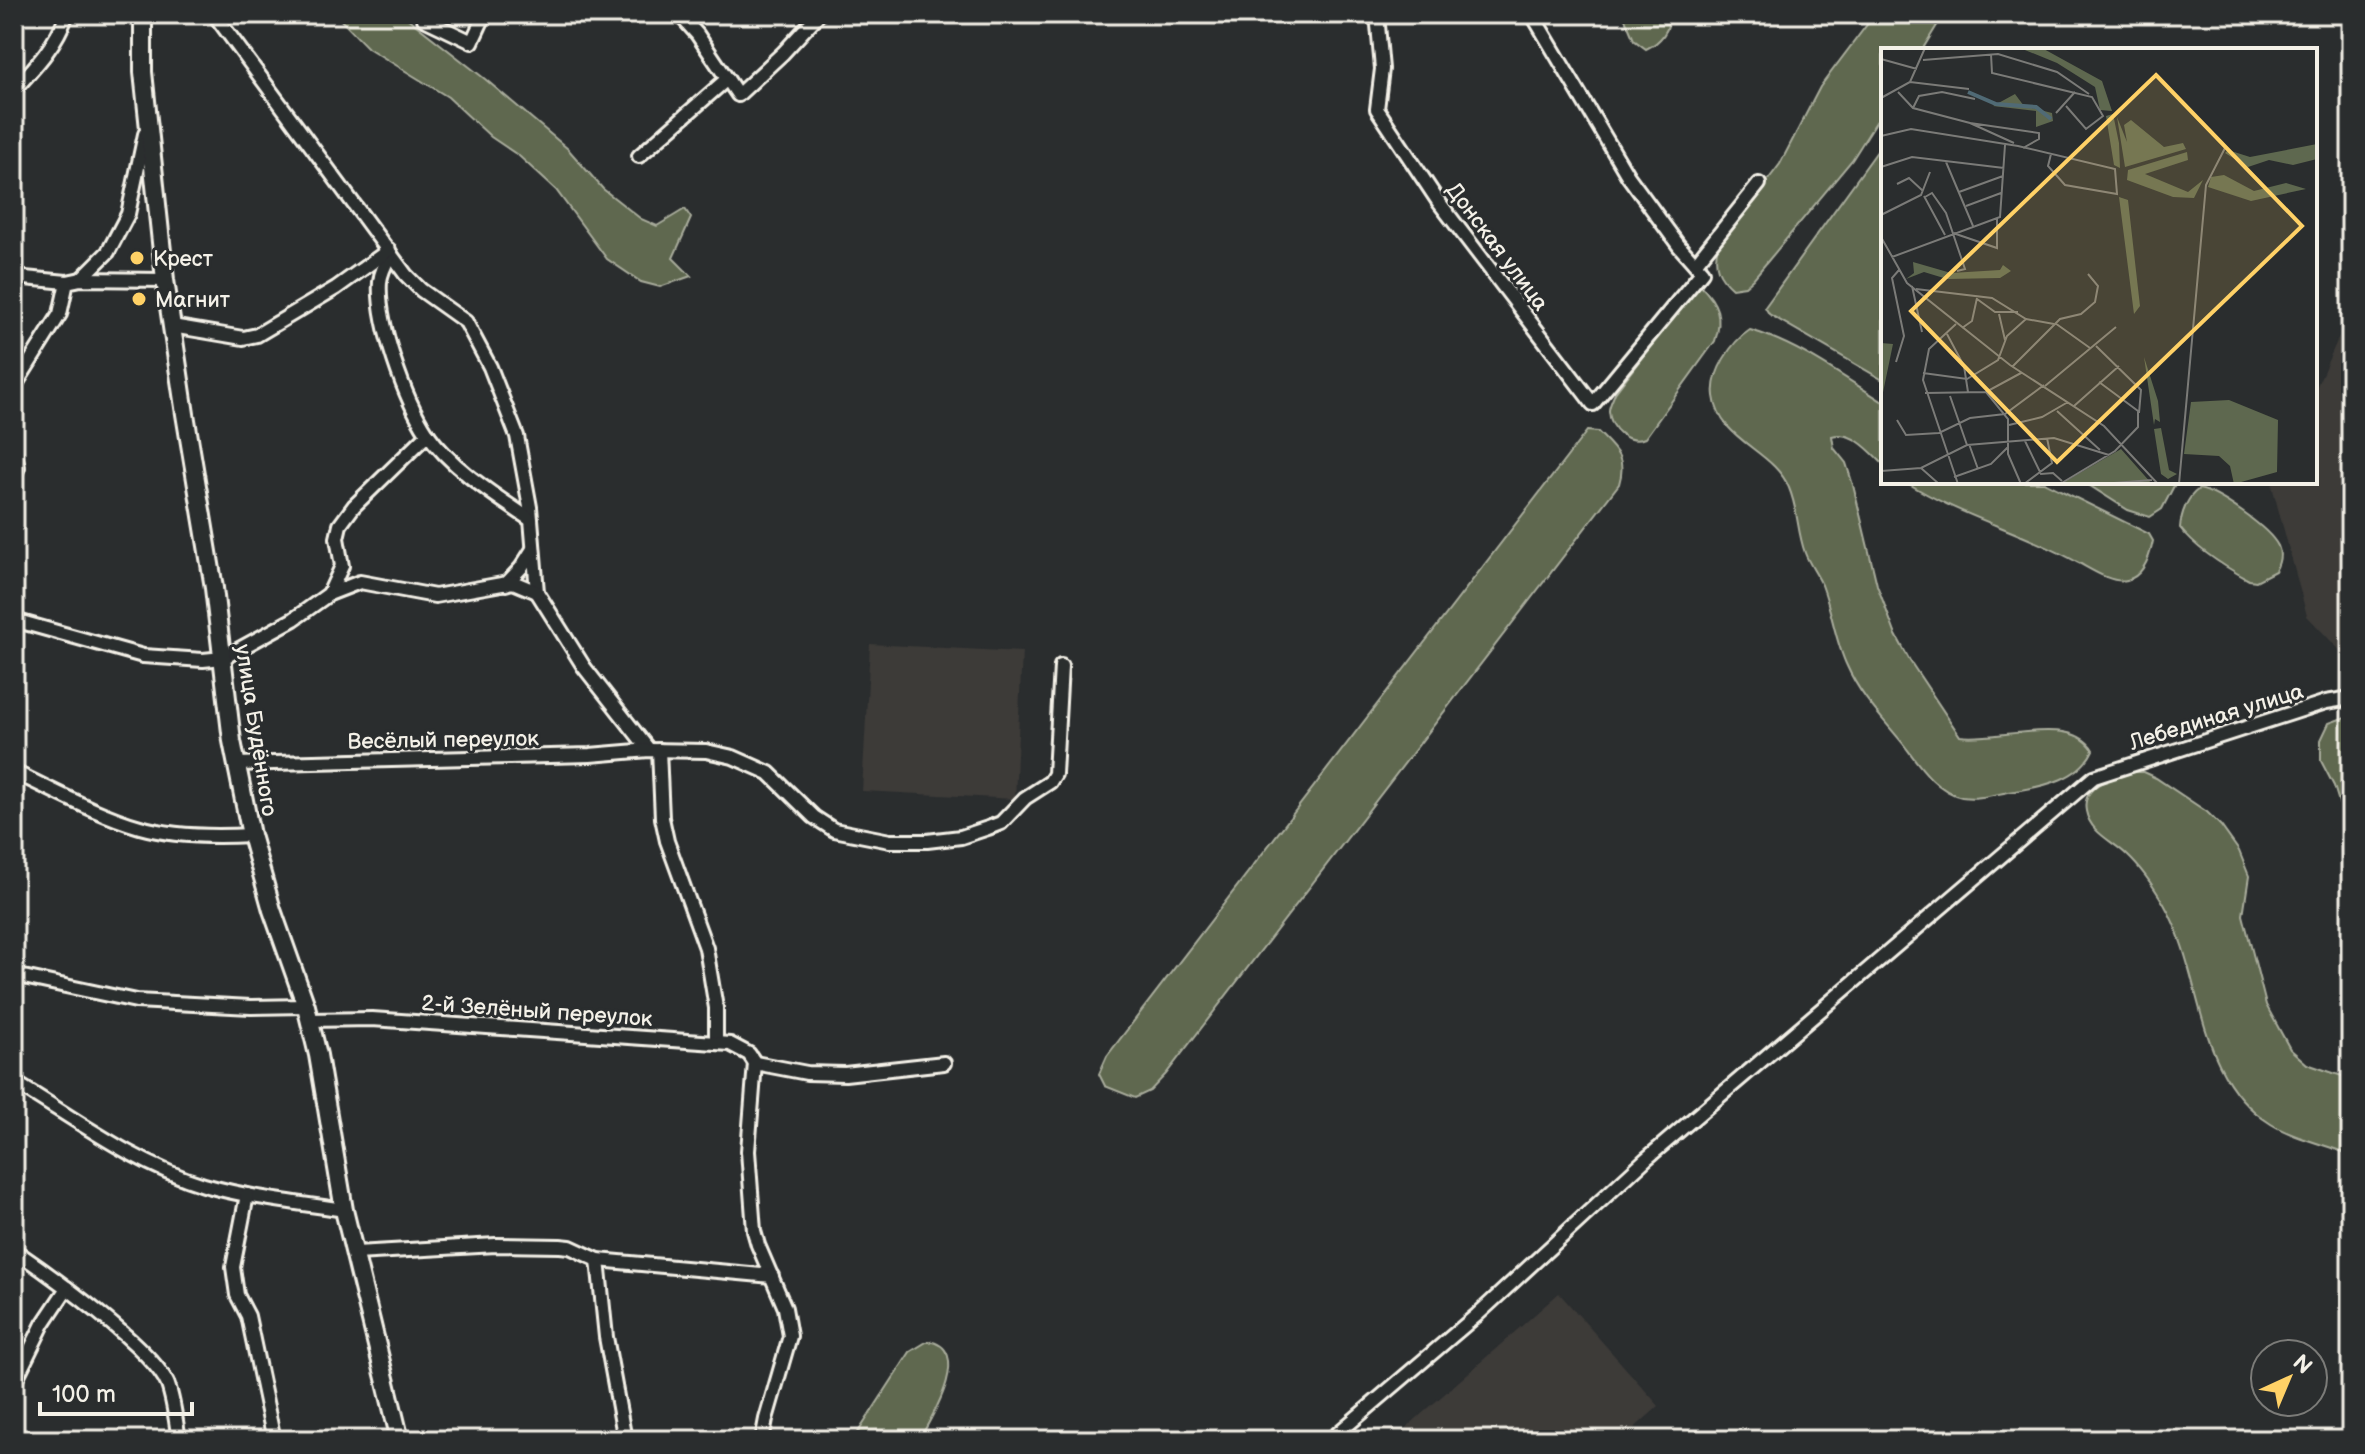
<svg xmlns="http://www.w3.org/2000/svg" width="2365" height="1454" font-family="'Balsamiq Sans',sans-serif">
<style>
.built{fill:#3c3a38}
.green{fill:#5e684f;stroke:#a9ac9c;stroke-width:2}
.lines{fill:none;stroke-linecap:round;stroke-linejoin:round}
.minor-casing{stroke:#f4f1e8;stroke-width:18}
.secondary-casing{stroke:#f4f1e8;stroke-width:22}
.minor{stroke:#2a2d2e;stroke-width:12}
.secondary{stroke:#2a2d2e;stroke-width:16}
.poi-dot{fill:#ffd166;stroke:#2a2d2e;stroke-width:3}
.labels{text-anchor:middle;stroke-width:6;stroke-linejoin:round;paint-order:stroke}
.street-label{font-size:22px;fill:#f4f1e8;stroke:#2a2d2e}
.poi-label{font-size:22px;fill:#f4f1e8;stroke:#2a2d2e;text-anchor:start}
.inset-river{fill:none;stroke:#506a75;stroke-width:4}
.inset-road{fill:none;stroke:#7b7b78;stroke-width:2}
.view{fill:#ffd166;fill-opacity:0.15;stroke:#ffd166;stroke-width:4}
.inset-edge{fill:none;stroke:#f4f1e8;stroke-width:4}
</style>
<rect width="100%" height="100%" fill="#2a2d2e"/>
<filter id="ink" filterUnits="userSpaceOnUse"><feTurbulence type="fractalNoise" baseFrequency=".0125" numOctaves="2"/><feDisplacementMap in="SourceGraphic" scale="16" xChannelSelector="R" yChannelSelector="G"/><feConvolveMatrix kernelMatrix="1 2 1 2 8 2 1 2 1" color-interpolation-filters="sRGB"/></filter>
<g filter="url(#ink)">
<g class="built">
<path d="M2351,310v352l-44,-46 -35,-130 2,-4h41v-92z"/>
<path d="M870,644l152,8 -7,147 -153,-8z"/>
<path d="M1559,1293l100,113 -38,34h-229z"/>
</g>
<g class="green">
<path d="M335,14h67l83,65 83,70 35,40 38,30 16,7 28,-17 6,9 -18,40 18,18 -31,11 -19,-5 -34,-23 -51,-69 -37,-34 -28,-19 -43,-40 -80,-49z"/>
<path d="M1623,14h44c6,15 -8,29 -21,35l-12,-9z"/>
<path d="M1875,14h69l-22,36h-39v61l-31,49 -99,119 -8,7 -13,2c-14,-12 -19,-24 -14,-42l62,-82 40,-77z"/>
<path d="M1883,143v237l-114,-66 -4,-7z"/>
<path d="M1700,285c18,18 23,32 15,56l-70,97c-17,7 -35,-9 -36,-27 0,-6 4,-12 6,-18l79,-104z"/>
<path d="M1750,330c47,13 92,46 133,72v62c-13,-13 -31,-34 -51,-28l2,12 12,15 7,22 24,100 18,48 15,28 50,75c34,6 112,-23 133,14 -13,29 -48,36 -77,41 -18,2 -36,9 -54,6 -26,-6 -43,-32 -58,-52 -20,-25 -44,-49 -57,-79 -12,-25 -15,-55 -25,-81 -5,-11 -13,-21 -17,-32 -8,-22 -7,-44 -16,-65 -15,-38 -70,-47 -75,-92 -3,-23 17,-54 36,-66z"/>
<path d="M1587,431l11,1c18,18 29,26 21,52l-453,590 -16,17 -15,7 -30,-12 -6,-12 8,-18z"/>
<path d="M1906,482h138l105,52 4,7c-3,15 -10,35 -26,39 -16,4 -38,-12 -52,-19 -54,-30 -116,-45 -169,-79z"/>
<path d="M2084,482h92l-14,27 -12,8 -22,-7z"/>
<path d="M2199,489c20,4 70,39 79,57 4,9 1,18 -3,25l-19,10 -7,-1c-24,-13 -52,-30 -69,-52 1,-14 7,-31 19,-39z"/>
<path d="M2351,715v126l-17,-55 -13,-25v-21l8,-17z"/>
<path d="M2132,772h11l13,6 51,34 14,14 18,25 10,25 -6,39 23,90 24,44 17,15 44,15v76c-26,-11 -56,-16 -80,-31 -78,-49 -66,-148 -107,-220 -10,-17 -23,-36 -37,-49 -14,-14 -37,-22 -41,-44 -5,-26 27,-34 46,-39z"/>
<path d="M928,1341c47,7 3,78 -9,99h-66l57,-88z"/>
</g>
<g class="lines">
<g class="minor-casing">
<g id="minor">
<path d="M214,14l192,261 15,15 45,32 24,45 27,69 13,71 7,85 47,75 65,83"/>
<path d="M679,14l18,20 41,61 45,-42 36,-39"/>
<path d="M1377,14l5,55 -5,40 61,92 155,203 109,-132 -23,-26 -51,-70 -96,-162"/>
<path d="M424,19l48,23 13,-28"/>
<path d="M14,90c22,-24 42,-45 53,-76"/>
<path d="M639,156l88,-77"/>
<path d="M391,254c-5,9 -10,17 -11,28 -3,40 25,118 47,151 25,36 69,63 104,87"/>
<path d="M1695,264l64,-80"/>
<path d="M14,277l53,5 14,-3 84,1"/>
<path d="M81,279l27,-27 20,-38 17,-80"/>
<path d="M172,326l71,12 14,-3 79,-47 53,-38"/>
<path d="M14,387l46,-73 7,-32"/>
<path d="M14,450l4,17 -4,9"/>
<path d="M506,584l15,-16 12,-19"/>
<path d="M329,594l13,-28 -5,-28 3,-13 14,-19 74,-72"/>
<path d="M14,620l129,36 60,4 20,-2 71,-39 35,-25 31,-12 75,14 78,-14 24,10"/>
<path d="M659,750l3,68 5,23 39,107 10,60v34"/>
<path d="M237,764l353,-9 59,-5 57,1 27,6 36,16 45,44 20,13 56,11h37l34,-4 27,-9 13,-5 24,-25 25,-16 5,-8 6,-108"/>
<path d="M14,772c41,19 82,42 126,55 35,10 75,10 111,8"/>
<path d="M14,975l122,26 115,6 55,-1"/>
<path d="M309,1020l63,-1 358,25 19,10 6,9 52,10 38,1 99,-11"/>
<path d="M755,1063l-7,88 6,80 4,14 27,63 5,28 -24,83 -4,21"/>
<path d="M14,1082c60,36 122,83 190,103 46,13 94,18 140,25"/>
<path d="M247,1195l-14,72 4,28 11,21 26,124"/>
<path d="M14,1250c35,24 140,99 154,135 6,17 8,37 11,55"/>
<path d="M356,1253l140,-8 64,1 10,1 28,13 174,16"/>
<path d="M598,1260l8,77 19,103"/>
<path d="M14,1383l29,-59 24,-36"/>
<path d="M1330,1440l147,-125 169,-156 448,-382 232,-75 25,-4"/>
</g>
</g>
<g class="secondary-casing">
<path id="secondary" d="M143,14v58l22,208 20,134 29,174 18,153 19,94 21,75 34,96 12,49 26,155 56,230"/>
</g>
<use href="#minor" class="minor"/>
<use href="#secondary" class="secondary"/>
</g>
</g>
<g class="poi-dot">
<circle cx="137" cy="258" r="8"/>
<circle cx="139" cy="299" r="8"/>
</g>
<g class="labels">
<g class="street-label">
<text transform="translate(1498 246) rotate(53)" y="8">Донская улица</text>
<text transform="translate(2216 716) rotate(-17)" y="8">Лебединая улица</text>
<text transform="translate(257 730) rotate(81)" y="8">улица Будённого</text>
<text transform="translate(443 739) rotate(-1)" y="8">Весёлый переулок</text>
<text transform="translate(537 1010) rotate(4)" y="8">2-й Зелёный переулок</text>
</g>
<g class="poi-label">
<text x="153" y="266">Крест</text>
<text x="155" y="307">Магнит</text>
</g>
</g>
<g transform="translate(1881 48)">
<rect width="436" height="436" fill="#2a2d2e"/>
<path d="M139,0h22l60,33 10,30 -12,-1 -5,-23 -38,-24zM134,46l9,12 28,7 1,8 -17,6v-16l-43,-5zM232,66l6,29 1,25 -6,-3 -8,-49zM236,69l10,25 -3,-17 7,-5 33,27 19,-4 3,6 -61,18zM436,96v15l-24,6 -24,-5 -21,7 -23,-14 3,-3 22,7zM306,104l1,8 -43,14 43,18 15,-12 -9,18 -21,-1 -46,-17 1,-10zM343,127l30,16 32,-8 20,6 -55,12 -43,-14 3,-10zM238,149l9,3 12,106 -6,8zM32,214l38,11 49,-3 3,-5 8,6 -11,7 -53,1 -23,-7 -18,7 8,-6zM0,295l12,1 -12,58zM263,309l14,44 2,21 -5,-3 -1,6zM310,354l38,-2 49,20 -1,52 -43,12 -4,-18 -11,-10 -35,-2zM280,380l8,42 8,4 -9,5 -7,-5 -7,-45zM240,401l31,35h-91z" fill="#5e684f"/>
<path class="inset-river" d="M87,44l28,12 40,3 15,12"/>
<path class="inset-road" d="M110,6l1,19 100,24 11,19 -17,13 -20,-23M0,11l36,10M42,12l75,-6 59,18 32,22M29,34l59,7M17,44l15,16 57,15 44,20M0,50l29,-16 15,-34M32,60l6,-12 23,-4 33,7M175,65l19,-21M89,75l69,10v6l-16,9M0,88l30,-7 107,17 97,23 2,25 -52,-9 -17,-19 3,-12M65,114l27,64M0,119l31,-10 92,11M16,136l12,-6 14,13M78,144l44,-16M43,148l21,39M44,149l7,-4 14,20 19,56 -8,2M85,158l35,-13M0,167l40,-20 9,-23M72,185l44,15v-30M0,189l26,46 103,82 94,61 54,58M11,209l108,-40 5,-72M31,238l10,46M35,241l76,9 34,21 28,5M96,251l18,13h23M118,266l6,26M174,275l35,25M75,276l-27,25 -6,31 35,104M81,280l10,-7 5,-23M66,286l17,32 4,26M215,298l45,44 -2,23M15,314l8,-26 -12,-58 7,-8M131,319l48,-48 21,-5 14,-12 3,-16 -10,-12M42,325l44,6 31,-19 9,-24 19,-17M164,338l71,-59M105,344l22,27v35l13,30M44,345l61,-1 35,-19M69,348l17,49M193,358l45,-40M176,363l43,39M16,372l9,15 33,-2 31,-15 35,-4 39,-29M128,377l33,-8 26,-15M144,393l16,33 12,-1 9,8M88,396l9,25M40,420l18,16M0,423l40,-3 46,-23 87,-7 55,17M73,429l37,-13 17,-17M143,436l28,-21 -5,-25M179,436l55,-33 23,-24v-16l-39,-29M220,436l51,-4M298,436l27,-299 19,-37"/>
<path class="view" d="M275,27l146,151 -245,236 -146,-151z"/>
<rect width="436" height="436" class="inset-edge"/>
</g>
<rect width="2365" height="1454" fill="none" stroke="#2a2d2e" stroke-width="48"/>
<rect x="24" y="24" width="2317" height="1406" fill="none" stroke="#f4f1e8" stroke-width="3" filter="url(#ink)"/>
<g transform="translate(2289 1378) rotate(44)"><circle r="38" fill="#2a2d2e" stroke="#7b7b78" stroke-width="2"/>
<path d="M0-6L14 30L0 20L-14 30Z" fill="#ffd166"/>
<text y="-12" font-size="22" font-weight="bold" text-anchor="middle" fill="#f4f1e8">N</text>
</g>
<path d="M40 1402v12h152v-12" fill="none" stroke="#f4f1e8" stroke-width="4"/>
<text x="52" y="1402" font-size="24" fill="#f4f1e8" stroke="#2a2d2e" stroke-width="6" paint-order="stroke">100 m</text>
</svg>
